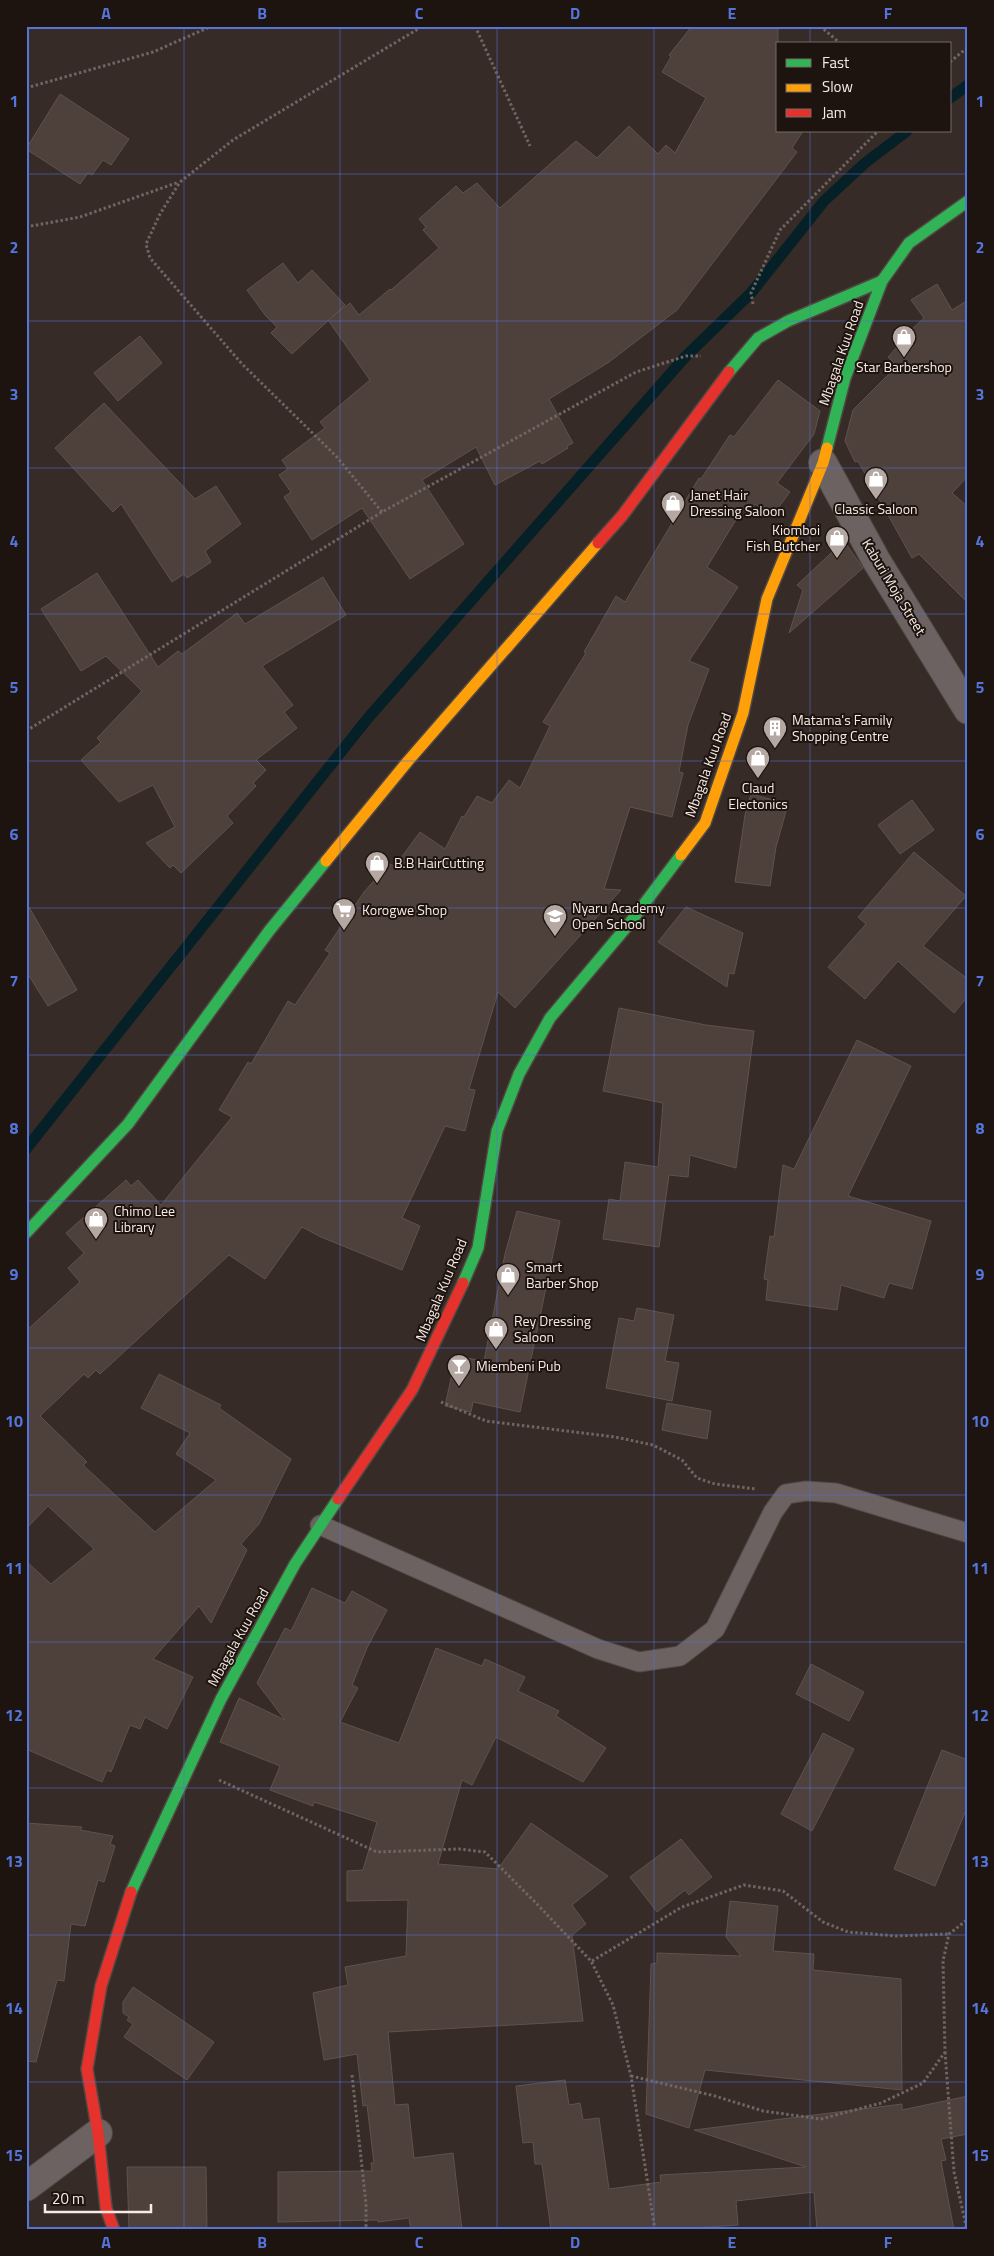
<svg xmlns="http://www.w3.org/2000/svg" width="994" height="2256" font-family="'Titillium Web',sans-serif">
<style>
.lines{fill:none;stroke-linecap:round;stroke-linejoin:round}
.stream{stroke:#052027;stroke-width:11}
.building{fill:#4e403a;stroke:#5d534f}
.lane-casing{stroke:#504742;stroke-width:21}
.street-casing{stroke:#504742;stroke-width:30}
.fast-casing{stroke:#504742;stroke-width:14}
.slow-casing{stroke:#504742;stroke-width:14}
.jam-casing{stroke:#504742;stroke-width:14}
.path{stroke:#6f6664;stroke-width:3;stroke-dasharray:2.5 2.5;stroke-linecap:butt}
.lane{stroke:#6c6261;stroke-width:19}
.street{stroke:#6c6261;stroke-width:28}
.fast{stroke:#30b455;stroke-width:11}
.slow{stroke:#ff9f0a;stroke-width:11}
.jam{stroke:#e5322d;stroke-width:11}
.grid{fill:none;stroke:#5475db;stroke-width:1;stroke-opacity:0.55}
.labels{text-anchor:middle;stroke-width:4;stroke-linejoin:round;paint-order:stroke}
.street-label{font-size:14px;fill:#f9eae4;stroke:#1d1410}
.poi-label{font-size:14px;fill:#f9eae4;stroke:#1d1410;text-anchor:start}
.neatline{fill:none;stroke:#5475db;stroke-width:2}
.grid-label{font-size:16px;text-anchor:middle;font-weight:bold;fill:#5475db}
</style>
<rect width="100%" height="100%" fill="#362b26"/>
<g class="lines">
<g class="stream">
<path d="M950,98l18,-13"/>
<path d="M26,1149l342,-431 318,-362 65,-63 73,-92 41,-38 42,-32"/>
</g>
</g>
<g class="building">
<path d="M692,26h86v105h25l-11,17 5,4 -120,158 -68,52 -60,37 24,44 -6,3 1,2 -26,16 -2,-3 -45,24 -19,-38 -54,33 42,64 -54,35 -48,-71 -50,32 -28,-43 7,-5 -12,-17 9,-6 -6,-9 43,-32 -5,-6 50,-42 -42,-60 22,-17 9,12 31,-26 1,1 48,-42 -16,-18 3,-3 -7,-8 37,-33 7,7 14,-10 23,25 76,-67 21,17 32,-32 29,28 8,-9 9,8 31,-55 -44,-26 9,-15 -2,-2z"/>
<path d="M60,94l69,45 -18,26 -8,-5 -11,15 -4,-2 -8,11 -54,-35z"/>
<path d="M283,263l15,20 14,-13 33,35 -53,49 -21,-21 6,-6 -12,-12 -18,-25z"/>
<path d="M937,284l15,26 16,-10v176l-16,17 16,14v96l-49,-49 -7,4 -54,-97 -3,1 -10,-21 8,-31 44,-44 -9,-9 12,-13 -2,-2 26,-24 -13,-18z"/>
<path d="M140,336l22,27 -44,38 -24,-28z"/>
<path d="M778,380l42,31 -6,23 -37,49 13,9 -18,24 -17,-12 -7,10 -6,-4 -35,57 31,20 -49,74 20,8 -21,56 -9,47 4,1 -11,44 -42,-10 -26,82 17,1 -106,118 -17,-16 -29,97 6,1 -10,41 -20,-5 -43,92 18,8 -18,44 -81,-33 -19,-10 -37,52 -36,-24 -129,119 -4,-4 -8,8 -4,-4 -44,42 47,46 -4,3 72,67 61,-52 -40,-26 14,-21 -49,-25 18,-34 62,31 -2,3 72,51 -32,65 -18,20 6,6 -36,73 -12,-17 -46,53 40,18 -26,52 -22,-12 -5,12 -10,-4 -19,47 -4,-2 -5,12 -76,-33v-188l25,23 43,-35 -46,-43 -22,23v-198l54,-49 -12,-14 16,-15 -18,-20 60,-53 5,6 7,-6 23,25 71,-88 -13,-7 29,-48 3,2 37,-63 7,4 35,-52 -5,-3 39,-58 25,-28 6,2 25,-34 25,17 17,-33 2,1 13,-21 15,7 17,-23 11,8 30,-62 -7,-4 43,-69 -2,-1 32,-56 9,6 74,-124 2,1 29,-44 4,2z"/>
<path d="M104,403l91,96 21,-13 25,38 -36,27 6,11 -24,16 -3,-4 -12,8 -51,-78 -8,8 -58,-64z"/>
<path d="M844,541l19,27 -74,65 14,-43 -6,-5z"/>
<path d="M97,573l61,94 20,-16 4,3 55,-41 8,11 78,-47 23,38 -84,51 31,39 -9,7 13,16 -41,32 10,10 -13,13 3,3 -29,30 6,7 -52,50 -8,-8 -3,3 -24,-25 29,-16 -22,-42 -34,17 -38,-42 20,-18 -4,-4 45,-47 -36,-35 -25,15 -40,-62z"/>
<path d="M751,794l37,10 -12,43 -6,39 -35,-4 10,-67z"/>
<path d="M912,800l22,30 -34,24 -22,-29z"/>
<path d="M914,852l52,44 -43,50 45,33v17l-14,17 -56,-52 -33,38 -37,-32 38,-43 -8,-7z"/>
<path d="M26,902l51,88 -29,16 -22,-35z"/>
<path d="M686,907l57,26 -9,41 -5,-1 -2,14 -69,-45z"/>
<path d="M619,1008l87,17 48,6 -18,137 -46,-13 -2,22 -19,-2 -10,72 -56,-8 6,-40 11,2 5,-39 33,5 5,-64 -60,-12z"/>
<path d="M857,1040l54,26 -63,130 83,25 -19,68 -23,-6 -5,15 -43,-13 -4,25 -71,-10 2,-20 -4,-1 6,-43 4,1 9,-72 11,4z"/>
<path d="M517,1211l43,10 -40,191 -47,-10 -2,10 -26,-6 11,-50 28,5 21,-107z"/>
<path d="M637,1308l37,7 -9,46 14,2 -7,38 -66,-13 13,-70 15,3z"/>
<path d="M667,1403l44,8 -4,28 -45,-9z"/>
<path d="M312,1588l33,15 7,-12 35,19 -20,38 -15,37 6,3 -18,34 59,21 37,-95 46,18 3,-7 40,18 -7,14 41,20 -3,5 50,32 -23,34 -87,-45 -24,48 -10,-5 -24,84 60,5 33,-46 77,53 -36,29 14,19 -14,11 11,86 -195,11 7,73 13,-1 6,54 39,-5 9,77h-51l-2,-12 -31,4v-2l-100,2v-50l94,-1 -1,-8h3l-7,-58 -4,1 -6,-52 -33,6 -11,-67 35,-8 -3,-18 61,-11 2,-56 -61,1v-30l16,-1 14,-48 -63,-20 -1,4 -43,-16 10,-24 -60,-24 19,-44 46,22 -28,-37 28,-55 6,3z"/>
<path d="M811,1664l53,28 -15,29 -53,-27z"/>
<path d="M823,1733l31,16 -42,82 -31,-17z"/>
<path d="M942,1750l26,10v45l-33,81 -41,-17z"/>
<path d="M26,1823l56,4 -2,3 33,6 -3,8 5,2 -11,36 -6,-2 -13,46 -14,-2 -7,57 -7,-1 -21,82 -10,-1z"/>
<path d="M681,1839l31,38 -23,18 -4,-5 -28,22 -27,-35z"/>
<path d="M730,1901l48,5 -5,45 41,3 -1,16 88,9 1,111 -197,-20 -16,58 -43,-14 5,-150 6,-1v-10l84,3 -15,-19z"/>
<path d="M133,1987l81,55 -27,38 -63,-43 9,-13 -6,-4 2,-3 -6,-4v-11z"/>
<path d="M565,2080l4,25 11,-2 3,17 16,-2 10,71 52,-7 -1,-7 146,-8 -112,-37 208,-26v6l66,-14v38l-27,5 5,21 -5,1 13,69h-137l-3,-38 -78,9 2,24 -76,5h-111l-9,-66h-7l-2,-22 -10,1 -7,-57z"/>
<path d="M127,2167h79l1,63h-78z"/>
</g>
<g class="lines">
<g class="lane-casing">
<path id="lane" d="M320,1525l278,124 41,13 41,-6 35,-27 58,-117 13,-18 20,-3 30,2 132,40"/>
</g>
<g class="street-casing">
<g id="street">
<path d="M823,463l53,97 92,150"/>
<path d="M26,2187l72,-54"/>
</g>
</g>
<g class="fast-casing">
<g id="fast">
<path d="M729,372l29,-34 30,-17 94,-40"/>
<path d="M827,448l18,-70 37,-97 27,-38 59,-42"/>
<path d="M26,1233l102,-109 141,-193 57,-70"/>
<path d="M463,1283l15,-35 19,-117 22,-57 31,-56 79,-94 52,-69"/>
<path d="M131,1892l90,-193 74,-135 43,-65"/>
</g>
</g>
<g class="slow-casing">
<g id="slow">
<path d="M681,855l24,-32 38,-110 24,-114 56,-136 4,-15"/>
<path d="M326,861l82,-100 190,-218"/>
</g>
</g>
<g class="jam-casing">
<g id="jam">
<path d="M598,543l24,-27 107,-144"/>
<path d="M338,1499l74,-109 51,-107"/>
<path d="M114,2230l-8,-22 -8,-75 -11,-64 14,-83 30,-94"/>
</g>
</g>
<g class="path">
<path d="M475,26l55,120"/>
<path d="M820,26l21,18"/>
<path d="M950,62l18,-15"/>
<path d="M26,88l127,-36 59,-26"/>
<path d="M26,227l54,-10 99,-35"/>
<path d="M753,304l-2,-11 29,-63 98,-99"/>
<path d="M382,512l-46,-56 -94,-92 -92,-106 -4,-14 14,-30 20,-32 53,-42 190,-114"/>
<path d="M26,731l356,-219 254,-140 50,-16h15"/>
<path d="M441,1402l45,19 129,16 38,8 29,15 15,18 18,6 41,5"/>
<path d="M219,1780l158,72 82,-3 26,3 51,51 55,58 22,44 18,71 24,154"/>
<path d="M592,1961l90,-54 62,-22 39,6 40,31 25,10 48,4 53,-2"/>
<path d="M945,2052l9,120 13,58"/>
<path d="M352,2075l14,129v26"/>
<path d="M631,2076l84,20 48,15 58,8 60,-16 42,-20 22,-31 -2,-91 6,-27 19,-15"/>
</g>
<use href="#lane" class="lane"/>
<use href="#street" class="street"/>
<use href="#fast" class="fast"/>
<use href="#slow" class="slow"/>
<use href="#jam" class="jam"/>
</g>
<path class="grid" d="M184,26v2204M340,26v2204M497,26v2204M654,26v2204M810,26v18M810,131v2099M26,174h942M26,321h942M26,468h942M26,614h942M26,761h942M26,908h942M26,1055h942M26,1201h942M26,1348h942M26,1495h942M26,1642h942M26,1788h942M26,1935h942M26,2082h942"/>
<defs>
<g id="shop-pin" transform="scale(1.25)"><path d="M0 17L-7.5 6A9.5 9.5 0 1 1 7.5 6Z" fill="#b5a7a2" stroke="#1d1410"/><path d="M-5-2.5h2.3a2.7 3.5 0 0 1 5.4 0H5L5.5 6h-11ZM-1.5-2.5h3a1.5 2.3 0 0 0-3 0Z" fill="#fff"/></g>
<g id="building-pin" transform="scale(1.25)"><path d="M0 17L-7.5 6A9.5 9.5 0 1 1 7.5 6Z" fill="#b5a7a2" stroke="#1d1410"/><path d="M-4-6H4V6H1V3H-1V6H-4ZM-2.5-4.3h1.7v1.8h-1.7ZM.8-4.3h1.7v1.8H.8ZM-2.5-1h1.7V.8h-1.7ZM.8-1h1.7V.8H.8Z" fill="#fff"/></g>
<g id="supermarket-pin" transform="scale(1.25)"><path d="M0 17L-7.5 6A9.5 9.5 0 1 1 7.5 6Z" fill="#b5a7a2" stroke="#1d1410"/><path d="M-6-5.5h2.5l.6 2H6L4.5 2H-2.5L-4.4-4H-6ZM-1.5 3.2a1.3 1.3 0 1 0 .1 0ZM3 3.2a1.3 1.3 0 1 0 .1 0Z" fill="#fff"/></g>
<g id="school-pin" transform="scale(1.25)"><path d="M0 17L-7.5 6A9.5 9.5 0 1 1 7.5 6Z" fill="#b5a7a2" stroke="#1d1410"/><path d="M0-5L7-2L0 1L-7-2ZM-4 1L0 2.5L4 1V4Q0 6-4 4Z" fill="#fff"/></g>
<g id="bar-pin" transform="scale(1.25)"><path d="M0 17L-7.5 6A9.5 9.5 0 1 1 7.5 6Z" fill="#b5a7a2" stroke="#1d1410"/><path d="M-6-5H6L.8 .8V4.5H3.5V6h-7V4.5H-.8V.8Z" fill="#fff"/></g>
</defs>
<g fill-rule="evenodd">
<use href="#shop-pin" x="904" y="337"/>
<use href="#shop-pin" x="876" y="479"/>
<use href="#shop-pin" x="673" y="503"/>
<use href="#shop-pin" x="837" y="538"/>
<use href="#building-pin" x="775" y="728"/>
<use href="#shop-pin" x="758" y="758"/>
<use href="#shop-pin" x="377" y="863"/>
<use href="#supermarket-pin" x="344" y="910"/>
<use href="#school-pin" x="555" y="916"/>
<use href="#shop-pin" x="96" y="1219"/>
<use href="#shop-pin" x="508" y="1275"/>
<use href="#shop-pin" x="496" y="1329"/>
<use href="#bar-pin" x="459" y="1366"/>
</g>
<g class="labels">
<g class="street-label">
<text transform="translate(841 353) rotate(-71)" y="5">Mbagala Kuu Road</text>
<text transform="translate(894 587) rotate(59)" y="5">Kaburi Moja Street</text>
<text transform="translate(708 765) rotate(-70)" y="5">Mbagala Kuu Road</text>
<text transform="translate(441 1290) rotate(-67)" y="5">Mbagala Kuu Road</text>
<text transform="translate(238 1637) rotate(-61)" y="5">Mbagala Kuu Road</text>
</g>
<g class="poi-label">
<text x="904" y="372" text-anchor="middle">Star Barbershop</text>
<text x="690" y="500">Janet Hair<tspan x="690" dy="16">Dressing Saloon</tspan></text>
<text x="876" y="514" text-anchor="middle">Classic Saloon</text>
<text x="820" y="535" text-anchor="end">Kiomboi<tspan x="820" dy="16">Fish Butcher</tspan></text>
<text x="792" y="725">Matama's Family<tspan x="792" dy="16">Shopping Centre</tspan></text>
<text x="758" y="793" text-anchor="middle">Claud<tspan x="758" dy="16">Electonics</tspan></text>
<text x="394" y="868">B.B HairCutting</text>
<text x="572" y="913">Nyaru Academy<tspan x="572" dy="16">Open School</tspan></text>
<text x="362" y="915">Korogwe Shop</text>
<text x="114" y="1216">Chimo Lee<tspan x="114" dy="16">Library</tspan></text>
<text x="526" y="1272">Smart<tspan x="526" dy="16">Barber Shop</tspan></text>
<text x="514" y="1326">Rey Dressing<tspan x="514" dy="16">Saloon</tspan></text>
<text x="476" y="1371">Miembeni Pub</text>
</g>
</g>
<rect width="994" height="2256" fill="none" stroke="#1d1410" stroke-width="55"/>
<rect x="776" y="42" width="175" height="90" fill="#1d1410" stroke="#756a65"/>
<rect x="786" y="59" width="25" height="8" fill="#30b455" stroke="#756a65"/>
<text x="822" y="68" font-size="15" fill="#f9eae4">Fast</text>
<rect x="786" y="84" width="25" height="8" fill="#ff9f0a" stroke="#756a65"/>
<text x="822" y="92" font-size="15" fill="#f9eae4">Slow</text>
<rect x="786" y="109" width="25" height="8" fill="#e5322d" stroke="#756a65"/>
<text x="822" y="118" font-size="15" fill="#f9eae4">Jam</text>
<path d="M45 2204v8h106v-8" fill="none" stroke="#f9eae4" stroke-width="2.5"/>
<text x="52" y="2204" font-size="15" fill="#f9eae4" stroke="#1d1410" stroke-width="4" paint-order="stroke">20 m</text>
<rect x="28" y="28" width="938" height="2200" class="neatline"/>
<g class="grid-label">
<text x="106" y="19">A</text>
<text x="262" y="19">B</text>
<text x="419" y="19">C</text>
<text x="575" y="19">D</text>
<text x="732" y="19">E</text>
<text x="888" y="19">F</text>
<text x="14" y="107">1</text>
<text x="980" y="107">1</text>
<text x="14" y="253">2</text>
<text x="980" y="253">2</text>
<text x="14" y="400">3</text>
<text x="980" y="400">3</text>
<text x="14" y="547">4</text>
<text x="980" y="547">4</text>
<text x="14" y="693">5</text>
<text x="980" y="693">5</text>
<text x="14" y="840">6</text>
<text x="980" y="840">6</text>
<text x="14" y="987">7</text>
<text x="980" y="987">7</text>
<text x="14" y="1134">8</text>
<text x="980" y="1134">8</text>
<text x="14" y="1280">9</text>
<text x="980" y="1280">9</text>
<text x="14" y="1427">10</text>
<text x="980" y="1427">10</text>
<text x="14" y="1574">11</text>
<text x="980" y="1574">11</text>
<text x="14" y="1721">12</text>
<text x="980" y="1721">12</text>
<text x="14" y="1867">13</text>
<text x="980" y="1867">13</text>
<text x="14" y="2014">14</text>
<text x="980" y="2014">14</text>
<text x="14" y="2161">15</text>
<text x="980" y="2161">15</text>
<text x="106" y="2248">A</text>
<text x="262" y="2248">B</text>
<text x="419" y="2248">C</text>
<text x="575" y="2248">D</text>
<text x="732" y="2248">E</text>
<text x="888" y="2248">F</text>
</g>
</svg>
